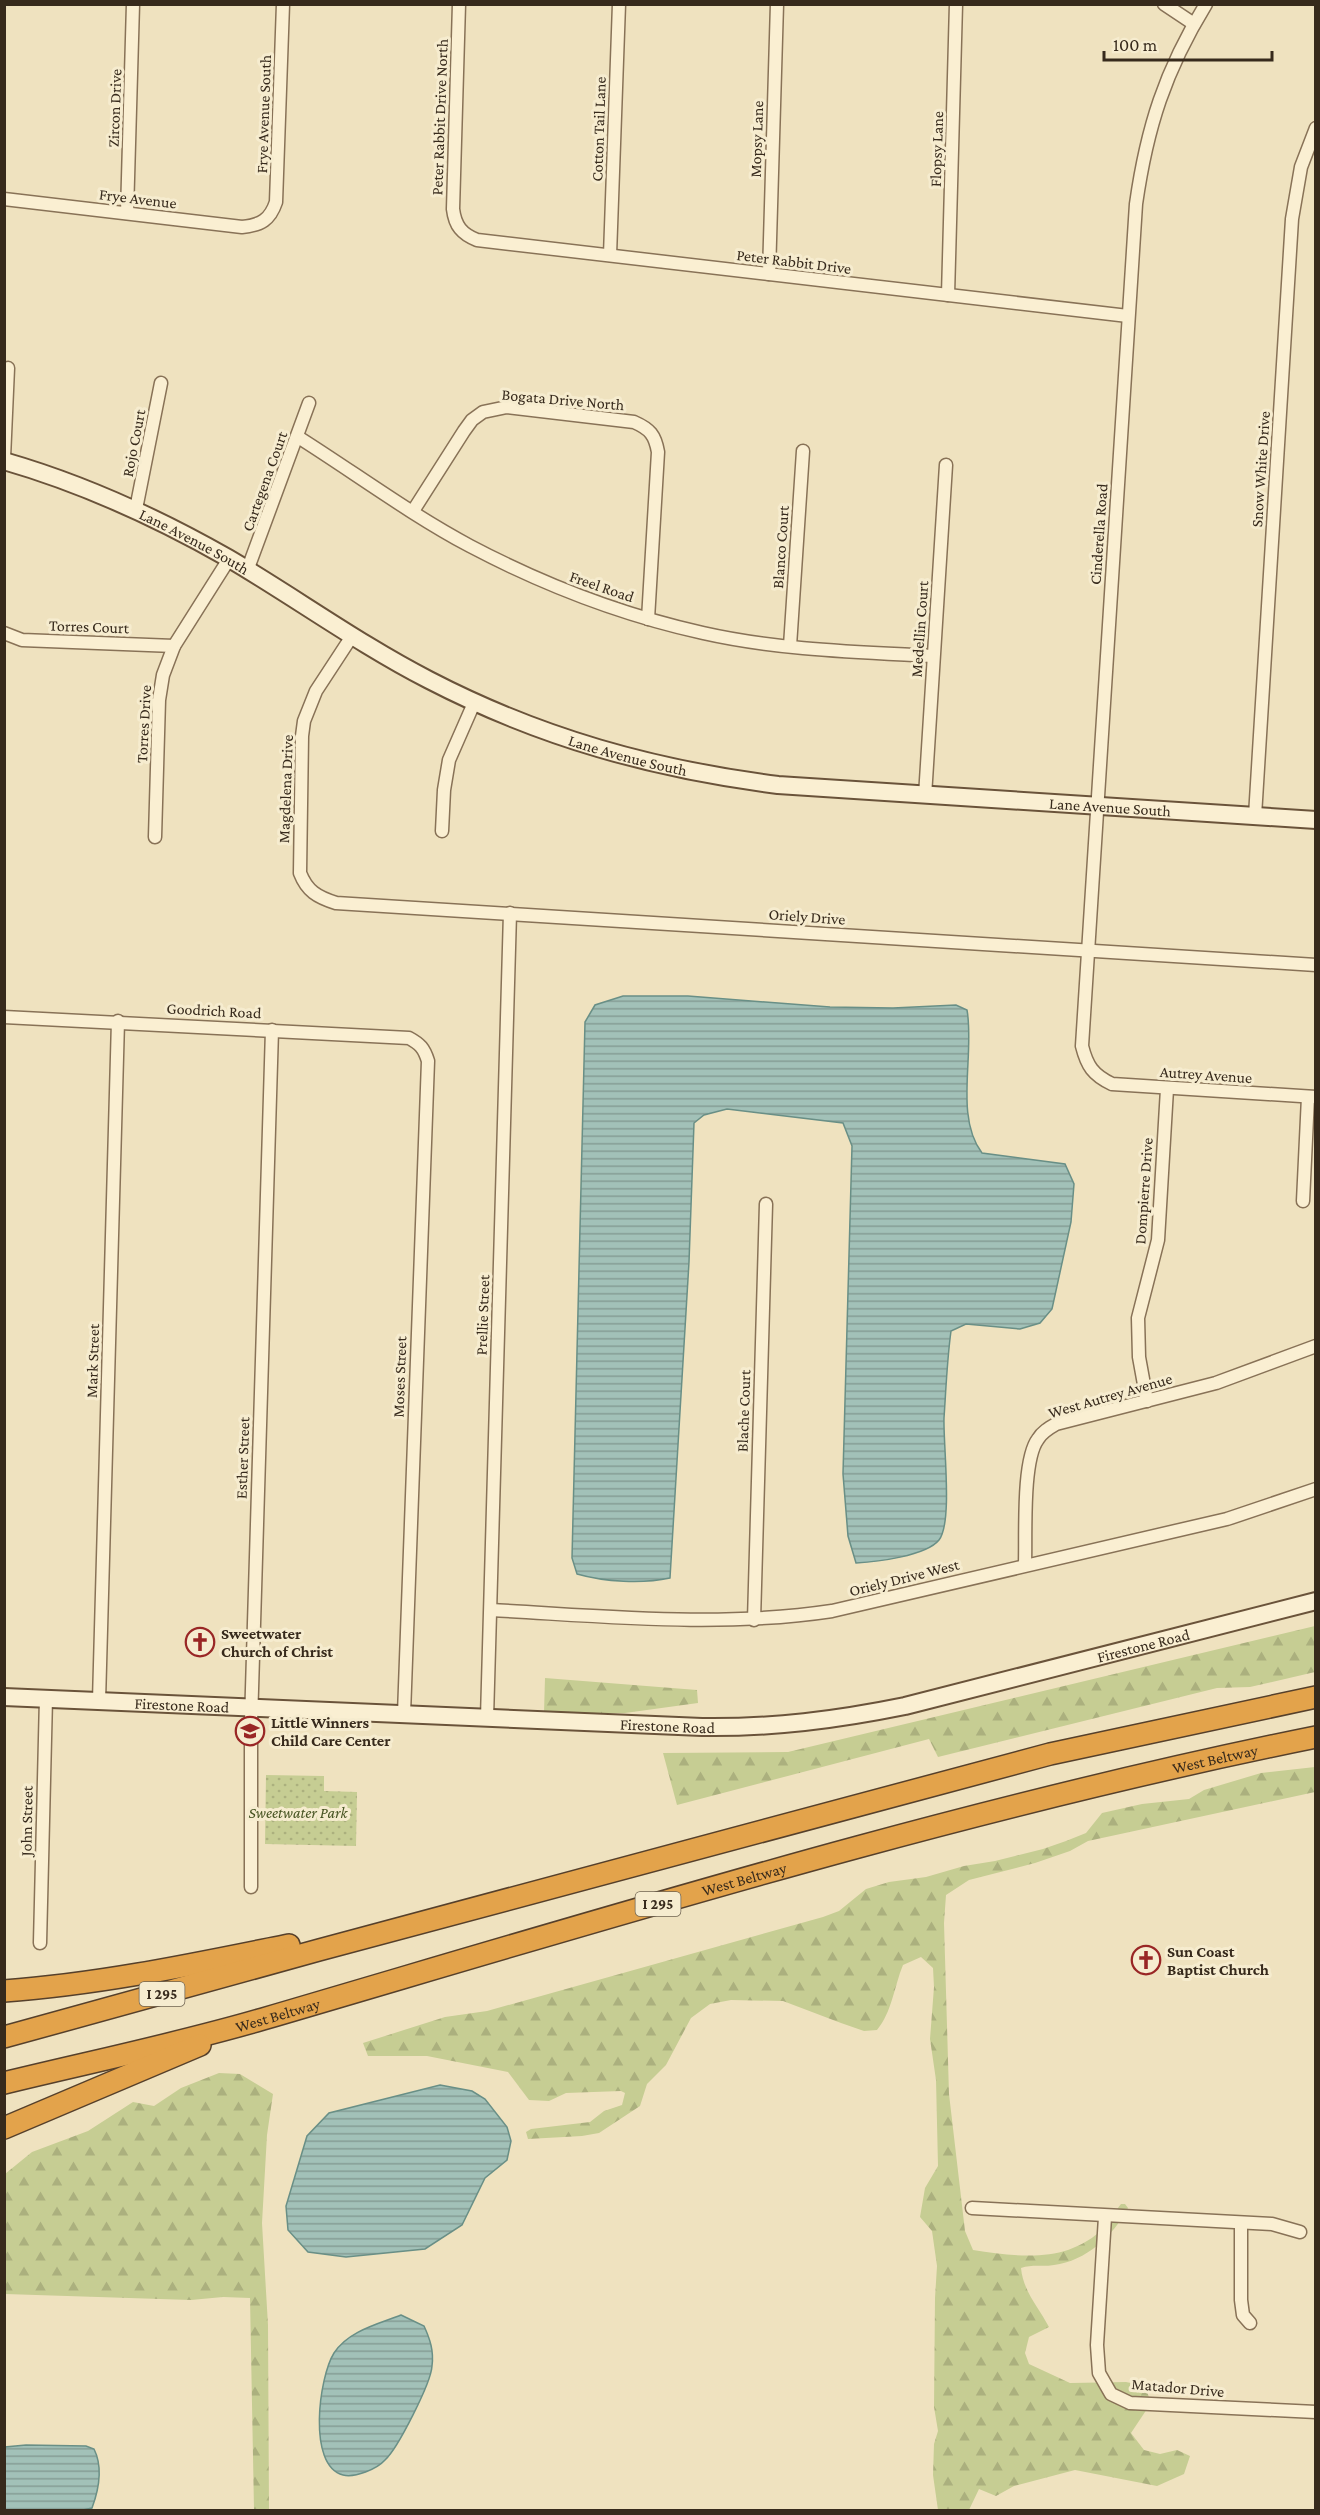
<svg xmlns="http://www.w3.org/2000/svg" width="1320" height="2515" font-family="'Crimson Pro',serif">
<style>
.green{fill:url(#green-dots)}
.forest{fill:url(#forest-firs)}
.water{fill:url(#water-rules);stroke:#698f86;stroke-width:1.5}
.lines{fill:none;stroke-linecap:round;stroke-linejoin:round}
.street-casing{stroke:#887257;stroke-width:15}
.secondary-casing{stroke:#6a533a;stroke-width:20}
.highway-casing{stroke:#56402b;stroke-width:24}
.street{stroke:#faefd2;stroke-width:12}
.secondary{stroke:#faefd2;stroke-width:16}
.highway{stroke:#e3a34b;stroke-width:21}
.labels{text-anchor:middle;stroke-width:6;stroke-linejoin:round;paint-order:stroke}
.shield{fill:#f6eccf;stroke:#706452;stroke-width:1.5}
.shield-label{font-size:15px;font-weight:bold;fill:#372a1c}
.street-label{font-size:16px;fill:#372a1c;stroke:#f6eccf}
.poi-label{font-size:16px;font-weight:bold;fill:#372a1c;stroke:#f6eccf;text-anchor:start}
.park-label{font-size:16px;font-style:italic;fill:#475422;stroke:#f6eccf}
</style>
<defs>
<pattern id="green-dots" width="8" height="8" patternUnits="userSpaceOnUse" patternTransform="scale(1.5)"><rect width="8" height="8" fill="#c6cd93"/><path d="M2 2h.1M6 6h.1" fill="none" stroke="#abb07e" stroke-width="1.8" stroke-linecap="round"/></pattern>
<pattern id="forest-firs" width="22" height="20" patternUnits="userSpaceOnUse" patternTransform="scale(1.5)"><rect width="22" height="20" fill="#c6cd93"/><path d="M5 1l3.5 6h-7zM16 11l3.5 6h-7z" fill="#abb07e"/></pattern>
<pattern id="water-rules" width="6" height="5" patternUnits="userSpaceOnUse" patternTransform="scale(1.5)"><rect width="6" height="5" fill="#a2c1b8"/><path d="M0 2.5h6" fill="none" stroke="#859d95"/></pattern>
</defs>
<rect width="100%" height="100%" fill="#efe2bf"/>
<path class="green" d="M266,1775l58,1v15l33,1 -1,54 -91,-2z"/>
<g class="forest">
<path d="M1315,1626v46l-65,15 -33,1 -279,69 -9,-18 -252,66 -14,-52 125,-1z"/>
<path d="M545,1678l152,12 1,13 -73,10h-81z"/>
<path d="M1315,1767v25l-227,49 -18,10 -35,12 -66,17 -23,15 -2,28 5,171 16,137 8,19c48,7 94,14 132,-23 6,-6 10,-16 16,-23h4l3,4c-15,28 -42,53 -74,57 -11,2 -22,-1 -33,3 2,23 18,40 28,59l-20,10 -4,16 4,11 41,19 56,-1 19,4 6,17 -20,30 13,17 16,4 17,-4 13,6 -6,18 -27,12 -82,-16 -61,16 -18,10 -17,-7 -10,21h-31l-5,-35 1,-31 4,-13 -4,-24 1,-109 2,-32 -5,-35 -12,-14 5,-29 13,-22 -2,-86 -6,-41 4,-52 -1,-19 -12,-11 -18,8c-9,22 -11,47 -26,65l-13,1 -23,-8 -58,-22 -52,-1 -21,4 -19,14 -25,47 -19,19 -7,22 -41,27 -17,3 -54,3 -2,-7 5,-3 59,-7 14,-11 18,-6 3,-12 -4,-2 -55,2 -17,8 -20,-1 -21,-28 -81,-16h-59l-5,-13 82,-26 42,-6 336,-94 16,-6 27,-22 23,-7 37,-5 38,-11 31,-5 48,-12 23,-8 20,-8 16,-20 40,-9 47,-5 15,-9 57,-17z"/>
<path d="M219,2073l21,1 33,20 -6,41 -5,88 6,102 1,185h-15l-4,-212 -27,-1 -32,3 -186,-6v-120l27,-22 56,-21 45,-29 21,4 27,-18z"/>
</g>
<g class="water">
<path d="M623,996h65l142,11 63,1 63,-3 11,5c8,44 -13,106 15,143l83,11 9,20 -3,38 -19,87 -12,14 -20,6 -54,-5 -15,7c-4,29 -5,58 -7,87 -1,26 9,104 -5,122 -13,16 -63,22 -83,23l-8,-27 -5,-62 9,-328 -9,-23 -116,-14 -23,6 -10,8 -5,139 -19,316c-28,6 -65,4 -93,-4l-5,-16 13,-536 10,-17z"/>
<path d="M440,2085l32,6 13,8 22,28 4,14 -4,19 -22,18 -23,47 -37,24 -79,8 -38,-5 -20,-22 -2,-24 21,-70 22,-23z"/>
<path d="M401,2315l23,11c6,13 10,25 8,40 -1,17 -34,82 -47,94 -8,9 -30,18 -42,15 -36,-9 -24,-98 -9,-122 14,-22 44,-29 67,-38z"/>
<path d="M26,2445l60,1 8,3c9,18 5,40 -2,59l-9,2h-78v-63z"/>
</g>
<g class="lines">
<g class="street-casing">
<g id="street">
<path d="M459,4l-6,205c2,17 9,25 24,31l651,76"/>
<path d="M1164,4l30,20"/>
<path d="M1206,4c-41,67 -59,123 -70,200l-54,842c5,20 11,29 30,38l204,13"/>
<path d="M4,199l238,28c19,-2 28,-7 34,-25l7,-198"/>
<path d="M127,213l6,-209"/>
<path d="M610,255l9,-251"/>
<path d="M769,274l8,-270"/>
<path d="M948,295l8,-291"/>
<path d="M298,437c57,36 112,77 172,109 74,39 152,69 233,87 75,17 154,19 230,23"/>
<path d="M4,458l4,-90"/>
<path d="M136,509l25,-126"/>
<path d="M413,511l51,-80 8,-11 11,-8 24,-5 127,15c16,7 21,13 24,30l-10,167"/>
<path d="M247,571l62,-168"/>
<path d="M4,633l18,7 152,6"/>
<path d="M352,636l-36,55 -12,30 -2,15 -2,137c7,18 17,24 36,30l980,62"/>
<path d="M790,646l13,-195"/>
<path d="M925,796l21,-331"/>
<path d="M1255,816l37,-597 9,-52 15,-39"/>
<path d="M442,831l2,-41 5,-30 25,-57"/>
<path d="M155,837l4,-137 4,-25 11,-29 55,-87"/>
<path d="M4,1017l405,21c11,6 15,10 19,23l-24,653"/>
<path d="M1303,1201l5,-104"/>
<path d="M1147,1401l-8,-44 -1,-39 20,-78 9,-151"/>
<path d="M1025,1564c1,-29 -3,-104 13,-125 4,-7 11,-11 18,-15l160,-41 100,-37"/>
<path d="M491,1610c113,6 228,18 341,1l395,-92 89,-30"/>
<path d="M754,1620l12,-416"/>
<path d="M99,1701l19,-680"/>
<path d="M487,1718l23,-805"/>
<path d="M251,1887v-165l21,-692"/>
<path d="M40,1943l6,-245"/>
<path d="M972,2208l300,16 28,8"/>
<path d="M1105,2217l-8,128 2,28 12,21 19,9 186,9"/>
<path d="M1241,2223v77l2,15 7,8"/>
</g>
</g>
<g class="secondary-casing">
<g id="secondary">
<path id="s1" d="M4,461c80,23 152,56 224,97 68,40 131,86 201,122 112,58 224,89 349,105l538,35"/>
<path id="s2" d="M4,1697l698,30c71,1 134,-7 203,-21l411,-105"/>
</g>
</g>
<g class="highway-casing">
<g id="highway">
<path d="M4,1991c97,-7 191,-27 285,-46"/>
<path d="M4,2037l315,-87 731,-196 266,-57"/>
<path id="s3" d="M4,2083c86,-21 174,-39 259,-64 348,-102 696,-210 1053,-282"/>
<path d="M4,2128l196,-83"/>
</g>
</g>
<use href="#street" class="street"/>
<use href="#secondary" class="secondary"/>
<use href="#highway" class="highway"/>
</g>
<defs>
<g id="church-ring" transform="scale(1.5)"><circle r="9.5" fill="#f6eccf" stroke="#992625" stroke-width="1.5"/><path d="M-1.2-6h2.4v3.5h3.3v2.4h-3.3V6h-2.4V-.1h-3.3v-2.4h3.3Z" fill="#992625"/></g>
<g id="school-ring" transform="scale(1.5)"><circle r="9.5" fill="#f6eccf" stroke="#992625" stroke-width="1.5"/><path d="M0-5L7-2L0 1L-7-2ZM-4 1L0 2.5L4 1V4Q0 6-4 4Z" fill="#992625"/></g>
</defs>
<g fill-rule="evenodd">
<use href="#church-ring" x="200" y="1642"/>
<use href="#school-ring" x="250" y="1731"/>
<use href="#church-ring" x="1146" y="1960"/>
</g>
<g class="labels">
<g class="shield">
<rect x="635.5" y="1892" width="45" height="24" rx="4.5"/>
<rect x="139.5" y="1982" width="45" height="24" rx="4.5"/>
</g>
<g class="shield-label">
<text x="658" y="1909">I 295</text>
<text x="162" y="1999">I 295</text>
</g>
<g class="street-label">
<text transform="translate(114 108) rotate(-88)" y="6">Zircon Drive</text>
<text transform="translate(263 114) rotate(-88)" y="6">Frye Avenue South</text>
<text transform="translate(439 117) rotate(-88)" y="6">Peter Rabbit Drive North</text>
<text transform="translate(598 129) rotate(-88)" y="6">Cotton Tail Lane</text>
<text transform="translate(756 139) rotate(-88)" y="6">Mopsy Lane</text>
<text transform="translate(936 149) rotate(-88)" y="6">Flopsy Lane</text>
<text transform="translate(138 198) rotate(7)" y="6">Frye Avenue</text>
<text transform="translate(794 261) rotate(7)" y="6">Peter Rabbit Drive</text>
<text transform="translate(563 399) rotate(5)" y="6">Bogata Drive North</text>
<text transform="translate(133 443) rotate(-79)" y="6">Rojo Court</text>
<text transform="translate(1260 469) rotate(-86)" y="6">Snow White Drive</text>
<text transform="translate(264 481) rotate(-70)" y="6">Cartegena Court</text>
<text transform="translate(1098 534) rotate(-86)" y="6">Cinderella Road</text>
<text dy="6" stroke="none"><textPath href="#s1" startOffset="207">Lane Avenue South</textPath></text>
<text transform="translate(780 547) rotate(-86)" y="6">Blanco Court</text>
<text transform="translate(602 586) rotate(19)" y="6">Freel Road</text>
<text transform="translate(89 626) rotate(2)" y="6">Torres Court</text>
<text transform="translate(919 629) rotate(-86)" y="6">Medellin Court</text>
<text transform="translate(143 724) rotate(-87)" y="6">Torres Drive</text>
<text dy="6" stroke="none"><textPath href="#s1" startOffset="693">Lane Avenue South</textPath></text>
<text transform="translate(285 789) rotate(-88)" y="6">Magdelena Drive</text>
<text dy="6" stroke="none"><textPath href="#s1" startOffset="1179">Lane Avenue South</textPath></text>
<text transform="translate(807 916) rotate(4)" y="6">Oriely Drive</text>
<text transform="translate(214 1010) rotate(3)" y="6">Goodrich Road</text>
<text transform="translate(1206 1074) rotate(4)" y="6">Autrey Avenue</text>
<text transform="translate(1143 1191) rotate(-86)" y="6">Dompierre Drive</text>
<text transform="translate(482 1315) rotate(-88)" y="6">Prellie Street</text>
<text transform="translate(92 1361) rotate(-88)" y="6">Mark Street</text>
<text transform="translate(399 1377) rotate(-88)" y="6">Moses Street</text>
<text transform="translate(1110 1395) rotate(-16)" y="6">West Autrey Avenue</text>
<text transform="translate(743 1411) rotate(-88)" y="6">Blache Court</text>
<text transform="translate(242 1458) rotate(-88)" y="6">Esther Street</text>
<text transform="translate(904 1577) rotate(-14)" y="6">Oriely Drive West</text>
<text dy="6" stroke="none"><textPath href="#s2" startOffset="1149">Firestone Road</textPath></text>
<text dy="6" stroke="none"><textPath href="#s2" startOffset="178">Firestone Road</textPath></text>
<text dy="6" stroke="none"><textPath href="#s2" startOffset="664">Firestone Road</textPath></text>
<text dy="6" stroke="none"><textPath href="#s3" startOffset="1254">West Beltway</textPath></text>
<text transform="translate(26 1821) rotate(-89)" y="6">John Street</text>
<text dy="6" stroke="none"><textPath href="#s3" startOffset="768">West Beltway</textPath></text>
<text dy="6" stroke="none"><textPath href="#s3" startOffset="282">West Beltway</textPath></text>
<text transform="translate(1178 2387) rotate(5)" y="6">Matador Drive</text>
</g>
<g class="poi-label">
<text x="221" y="1639">Sweetwater<tspan x="221" dy="18">Church of Christ</tspan></text>
<text x="271" y="1728">Little Winners<tspan x="271" dy="18">Child Care Center</tspan></text>
<text x="1167" y="1957">Sun Coast<tspan x="1167" dy="18">Baptist Church</tspan></text>
</g>
<g class="park-label">
<text x="298" y="1818">Sweetwater Park</text>
</g>
</g>
<rect width="1320" height="2515" fill="none" stroke="#372a1c" stroke-width="12"/>
<path d="M1104 51v9h168v-9" fill="none" stroke="#372a1c" stroke-width="3"/>
<text x="1113" y="51" font-size="18" fill="#372a1c" stroke="#f6eccf" stroke-width="4.5" paint-order="stroke">100 m</text>
</svg>
